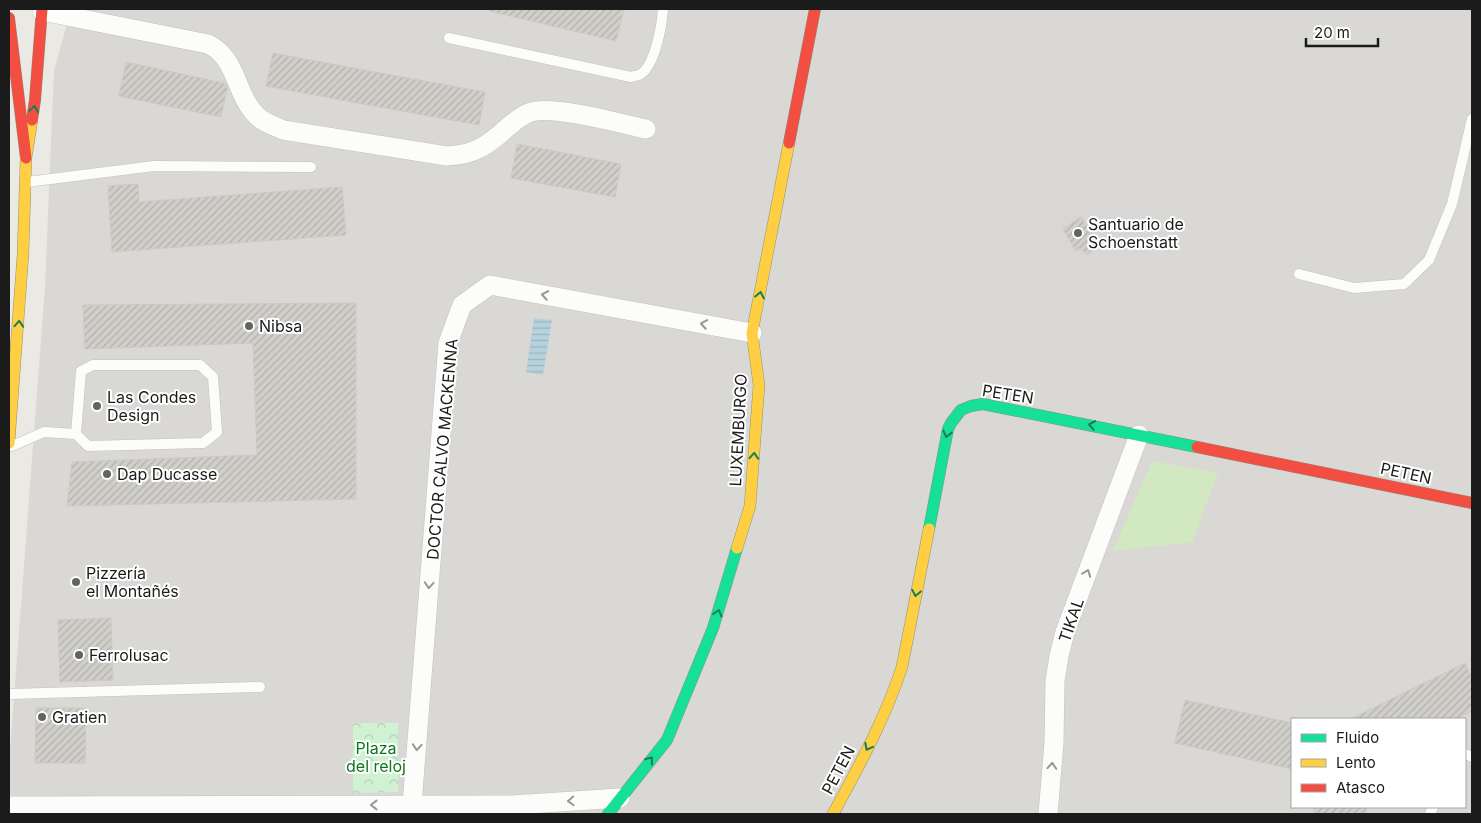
<svg xmlns="http://www.w3.org/2000/svg" width="1481" height="823" font-family="Inter,sans-serif">
<style>
.residential{fill:#d9d8d5;fill-rule:evenodd}
.religious{fill:#d8d7d5}
.grass{fill:#d2e8c1}
.park{fill:url(#park-crowns)}
.water{fill:url(#water-rules)}
.building{fill:url(#building-hatch);stroke:#cdcac5}
.lines{fill:none;stroke-linecap:round;stroke-linejoin:round}
.lane-casing{stroke:#c2c2bf;stroke-width:11}
.street-casing{stroke:#c2c2bf;stroke-width:20}
.fast-casing{stroke:#8f937c;stroke-width:12}
.slow-casing{stroke:#8f937c;stroke-width:12}
.jam-casing{stroke:#8f937c;stroke-width:12}
.lane{stroke:#fcfcfb;stroke-width:10}
.street{stroke:#fcfcfb;stroke-width:19}
.fast{stroke:#16e098;stroke-width:11}
.slow{stroke:#ffcf43;stroke-width:11}
.jam{stroke:#f24e42;stroke-width:11}
.oneway{stroke:#187e5a}
.oneway2{stroke:#979796}
.poi-dot{fill:#636361;stroke:#fff;stroke-width:2}
.labels{text-anchor:middle;stroke-width:4;stroke-linejoin:round;paint-order:stroke}
.poi-label{font-size:16px;fill:#1b1b1b;stroke:#fff;text-anchor:start}
.street-label{font-size:16px;fill:#1b1b1b;stroke:#fff}
.park-label{font-size:16px;fill:#0b771e;stroke:#fff}
</style>
<defs>
<pattern id="park-crowns" width="20" height="18" patternUnits="userSpaceOnUse" patternTransform="scale(1.25)"><rect width="20" height="18" fill="#d0f2d3"/><path d="M2 6a3 3 0 1 1 6 0M12 15a3 3 0 1 1 6 0" fill="none" stroke="#b2cfb5"/></pattern>
<pattern id="water-rules" width="6" height="5" patternUnits="userSpaceOnUse" patternTransform="scale(1.25)"><rect width="6" height="5" fill="#b6d2dd"/><path d="M0 2.5h6" fill="none" stroke="#9cb4bd"/></pattern>
<pattern id="building-hatch" width="6" height="6" patternUnits="userSpaceOnUse" patternTransform="scale(1.25)"><rect width="6" height="6" fill="#d0cfca"/><path d="M-1 1l2-2M0 6l6-6M5 7l2-2" fill="none" stroke="#b2b1ad"/></pattern>
</defs>
<rect width="100%" height="100%" fill="#eae9e3"/>
<path class="residential" d="M71,9h1401v805h-1463v-50l36,-477 9,-216zM1292,719h173v88h-173z"/>
<path class="religious" d="M914,9h296l-82,343 -280,-70z"/>
<path class="grass" d="M1152,461l66,12 -26,69 -79,9z"/>
<path class="park" d="M353,723h45v69l-45,1z"/>
<path class="water" d="M534,318l18,2 -9,55 -17,-3z"/>
<g class="building">
<path d="M489,9h135l-8,32 -127,-30z"/>
<path d="M273,53l107,20 -6,33 -108,-20z"/>
<path d="M126,62l102,22 -7,33 -102,-21z"/>
<path d="M380,73l105,19 -6,33 -105,-19z"/>
<path d="M517,144l104,20 -6,33 -104,-19z"/>
<path d="M138,184l1,18 203,-15 4,48 -234,17 -4,-66z"/>
<path d="M1081,217l13,20 -4,3 3,10 -6,5 -7,-7 -4,3 -13,-22z"/>
<path d="M356,303v196l-289,7 5,-44 185,-7 -4,-112 -168,6 -2,-44z"/>
<path d="M111,618l2,62 -53,2 -2,-62z"/>
<path d="M1465,663l7,15v33l-16,8h-105z"/>
<path d="M1185,700l107,23v46l-117,-26z"/>
<path d="M36,708h50l-1,55h-50z"/>
<path d="M1314,807h52l1,7h-53z"/>
</g>
<g class="lines">
<g class="lane-casing">
<g id="lane">
<path d="M449,38l182,39c3,-1 5,-1 8,-2 16,-7 23,-51 24,-66"/>
<path d="M27,182l127,-16 157,1"/>
<path d="M1299,274l55,14 50,-4 25,-24 23,-56 20,-85"/>
<path d="M93,365h107l13,12 4,55 -14,11 -115,3 -12,-12 5,-63z"/>
<path d="M12,446l32,-14 32,2"/>
<path d="M9,694l251,-7"/>
<path d="M1465,754l7,3"/>
<path d="M1430,814l3,-7"/>
</g>
</g>
<g class="street-casing">
<g id="street">
<path d="M42,11l166,33c30,14 27,52 50,73 7,6 16,9 25,13l164,26c28,-1 41,-11 61,-29 7,-6 14,-12 23,-15 22,-7 89,11 115,17"/>
<path d="M412,805l36,-462 14,-38 28,-20 262,48"/>
<path d="M9,806l503,-1 108,-7"/>
<path d="M1048,814l6,-71 1,-62 4,-25 6,-24 74,-197"/>
</g>
</g>
<g class="fast-casing">
<g id="fast">
<path d="M929,529l19,-100 3,-6 10,-13 10,-4 12,-2 214,43"/>
<path d="M608,814l59,-74 46,-112 24,-80"/>
</g>
</g>
<g class="slow-casing">
<g id="slow">
<path d="M9,443l14,-189 3,-96 6,-38"/>
<path d="M737,548l13,-42 9,-121 -7,-52 37,-190"/>
<path d="M833,814c26,-48 52,-95 69,-147l27,-138"/>
</g>
</g>
<g class="jam-casing">
<g id="jam">
<path d="M9,18l17,140"/>
<path d="M32,120l3,-20 7,-91"/>
<path d="M789,143l26,-134"/>
<path d="M1197,447l275,56"/>
</g>
</g>
<use href="#lane" class="lane"/>
<use href="#street" class="street"/>
<use href="#fast" class="fast"/>
<use href="#slow" class="slow"/>
<use href="#jam" class="jam"/>
</g>
<defs><path id="oneway-chevron" d="M-2-3.5L2.5 0L-2 3.5" fill="none" stroke-width="1.6" stroke-linecap="round" stroke-linejoin="round" transform="scale(1.25)"/></defs>
<g class="oneway">
<use href="#oneway-chevron" transform="translate(34 109) rotate(-82)"/>
<use href="#oneway-chevron" transform="translate(760 295) rotate(-79)"/>
<use href="#oneway-chevron" transform="translate(19 324) rotate(-86)"/>
<use href="#oneway-chevron" transform="translate(1092 425) rotate(-169)"/>
<use href="#oneway-chevron" transform="translate(947 434) rotate(103)"/>
<use href="#oneway-chevron" transform="translate(754 456) rotate(-86)"/>
<use href="#oneway-chevron" transform="translate(916 593) rotate(101)"/>
<use href="#oneway-chevron" transform="translate(718 613) rotate(-73)"/>
<use href="#oneway-chevron" transform="translate(868 747) rotate(118)"/>
<use href="#oneway-chevron" transform="translate(650 760) rotate(-51)"/>
</g>
<g class="oneway2">
<use href="#oneway-chevron" transform="translate(545 295) rotate(-170)"/>
<use href="#oneway-chevron" transform="translate(704 324) rotate(-170)"/>
<use href="#oneway-chevron" transform="translate(1087 573) rotate(-69)"/>
<use href="#oneway-chevron" transform="translate(429 585) rotate(94)"/>
<use href="#oneway-chevron" transform="translate(417 747) rotate(94)"/>
<use href="#oneway-chevron" transform="translate(1052 766) rotate(-86)"/>
<use href="#oneway-chevron" transform="translate(571 801) rotate(177)"/>
<use href="#oneway-chevron" transform="translate(374 805) rotate(180)"/>
</g>
<g class="poi-dot">
<circle cx="1078" cy="233" r="5"/>
<circle cx="249" cy="326" r="5"/>
<circle cx="97" cy="406" r="5"/>
<circle cx="107" cy="474" r="5"/>
<circle cx="76" cy="582" r="5"/>
<circle cx="79" cy="655" r="5"/>
<circle cx="42" cy="717" r="5"/>
</g>
<g class="labels">
<g class="poi-label">
<text x="1088" y="230">Santuario de<tspan x="1088" dy="18">Schoenstatt</tspan></text>
<text x="259" y="332">Nibsa</text>
<text x="107" y="403">Las Condes<tspan x="107" dy="18">Design</tspan></text>
<text x="117" y="480">Dap Ducasse</text>
<text x="86" y="579">Pizzería<tspan x="86" dy="18">el Montañés</tspan></text>
<text x="89" y="661">Ferrolusac</text>
<text x="52" y="723">Gratien</text>
</g>
<g class="street-label">
<text transform="translate(1008 394) rotate(9)" y="6">PETEN</text>
<text transform="translate(738 430) rotate(-87)" y="6">LUXEMBURGO</text>
<text transform="translate(442 449) rotate(-85)" y="6">DOCTOR CALVO MACKENNA</text>
<text transform="translate(1406 473) rotate(12)" y="6">PETEN</text>
<text transform="translate(1071 620) rotate(-71)" y="6">TIKAL</text>
<text transform="translate(838 770) rotate(-62)" y="6">PETEN</text>
</g>
<g class="park-label">
<text x="376" y="754">Plaza<tspan x="376" dy="18">del reloj</tspan></text>
</g>
</g>
<rect width="1481" height="823" fill="none" stroke="#1b1b1b" stroke-width="20"/>
<rect x="1291" y="718" width="175" height="90" fill="#ffffff" stroke="#a4a4a4"/>
<rect x="1301" y="734" width="25" height="8" fill="#16e098" stroke="#a4a4a4"/>
<text x="1336" y="743" font-size="15" fill="#1b1b1b">Fluido</text>
<rect x="1301" y="759" width="25" height="8" fill="#ffcf43" stroke="#a4a4a4"/>
<text x="1336" y="768" font-size="15" fill="#1b1b1b">Lento</text>
<rect x="1301" y="784" width="25" height="8" fill="#f24e42" stroke="#a4a4a4"/>
<text x="1336" y="793" font-size="15" fill="#1b1b1b">Atasco</text>
<path d="M1306 38v8h72v-8" fill="none" stroke="#1b1b1b" stroke-width="2.5"/>
<text x="1314" y="38" font-size="15" fill="#1b1b1b" stroke="#ffffff" stroke-width="4" paint-order="stroke">20 m</text>
</svg>
